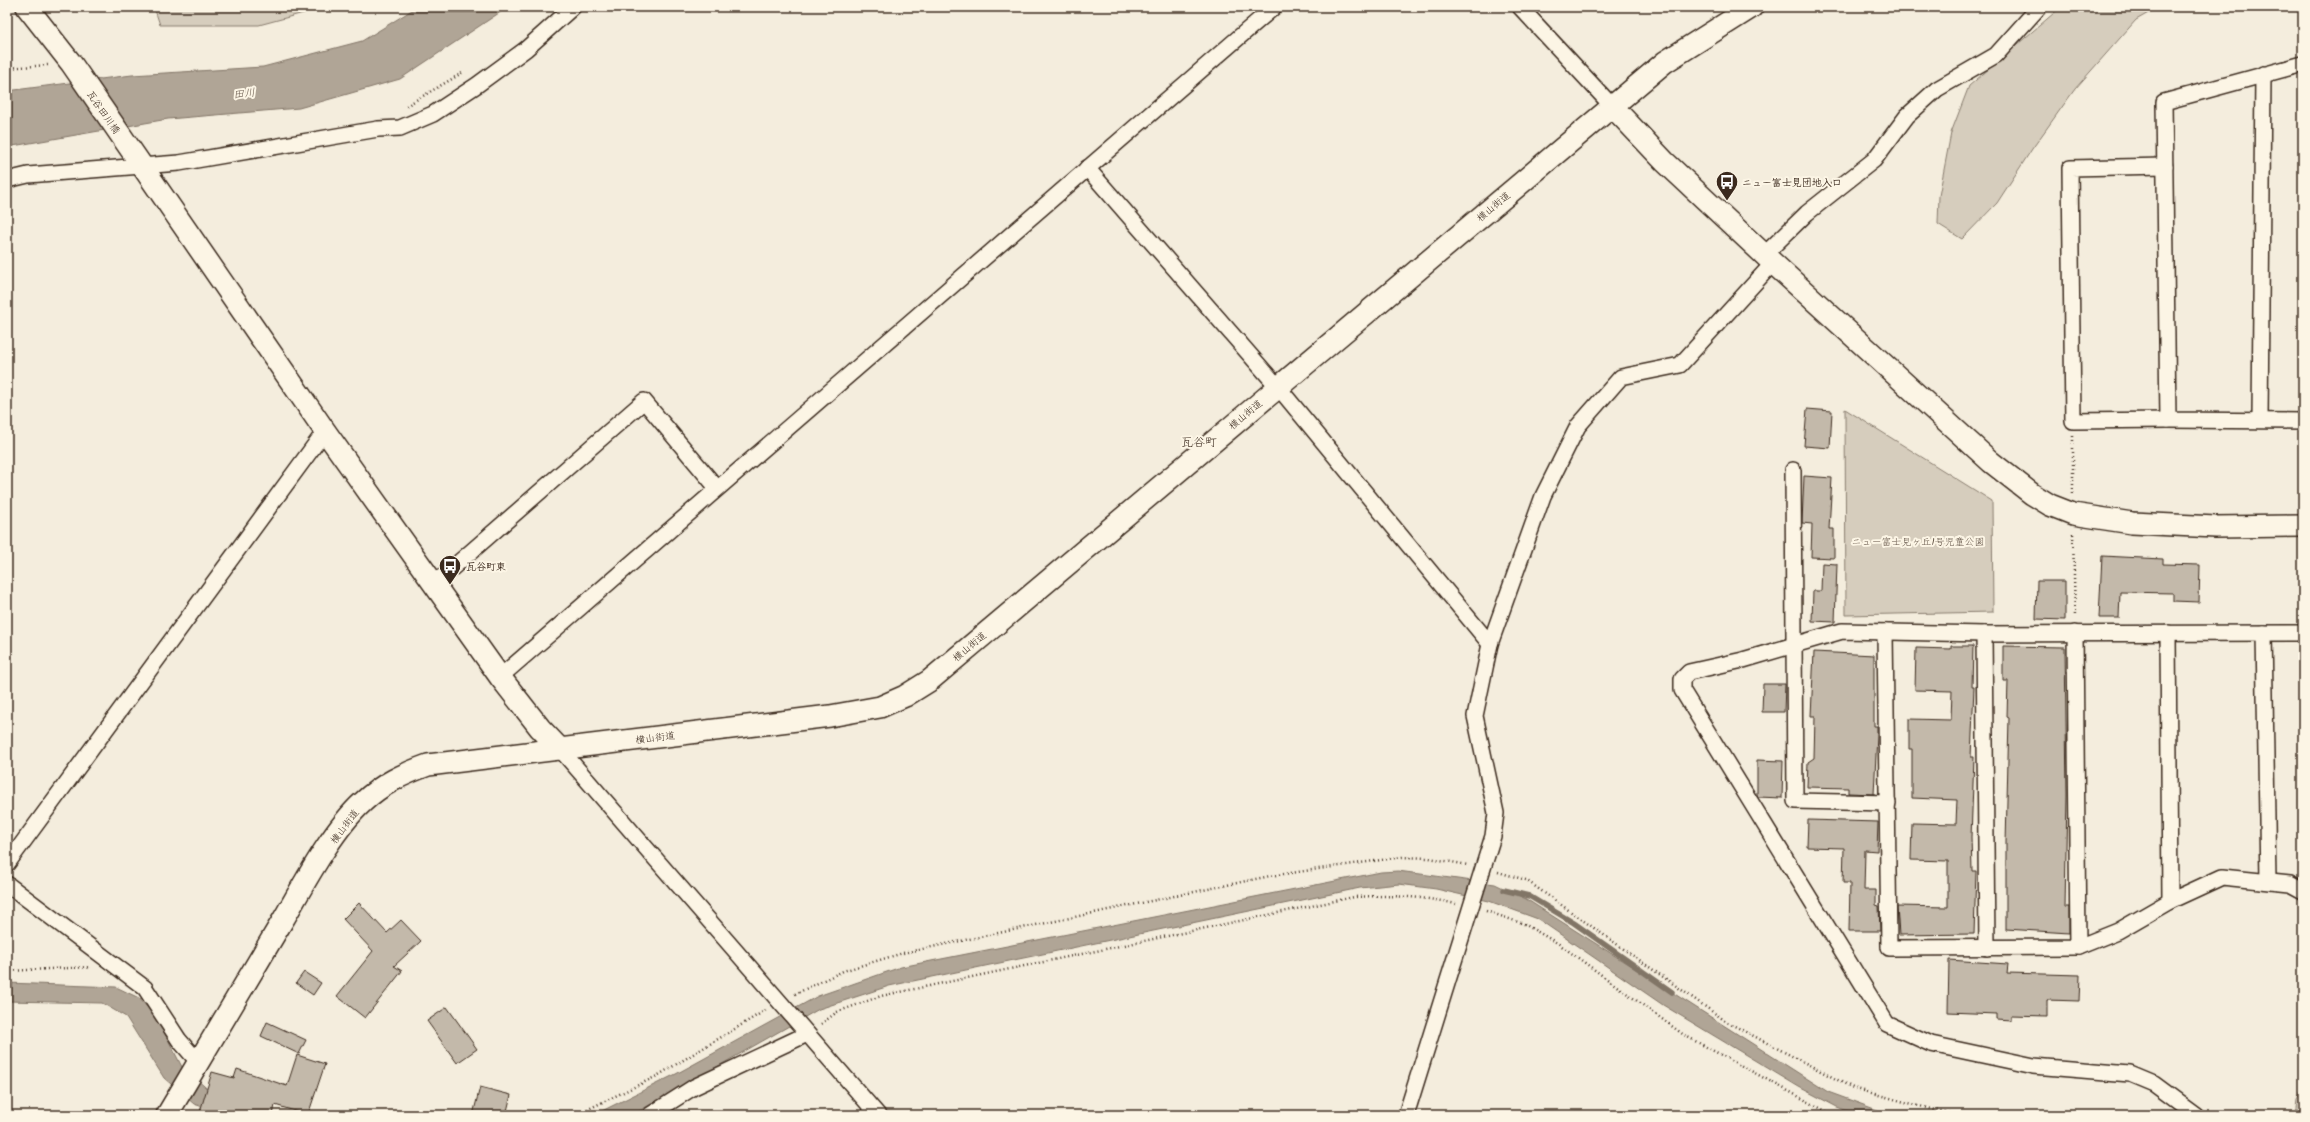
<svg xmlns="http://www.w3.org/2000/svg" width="2310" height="1122" font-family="Kalam,'Klee One',sans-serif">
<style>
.green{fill:#d6cdbd;stroke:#887c6e}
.water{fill:#b0a596;stroke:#817466}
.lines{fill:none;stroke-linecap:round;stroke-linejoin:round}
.stream{stroke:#817466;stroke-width:5.5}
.building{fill:#c3b9aa;stroke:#3b2a1e}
.street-casing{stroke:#3b2a1e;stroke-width:18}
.secondary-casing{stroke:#3b2a1e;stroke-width:24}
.path{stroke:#3b2a1e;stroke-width:2.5;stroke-dasharray:1 3;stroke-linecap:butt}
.street{stroke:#fcf5e5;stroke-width:15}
.secondary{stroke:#fcf5e5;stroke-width:21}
.labels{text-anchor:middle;stroke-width:4;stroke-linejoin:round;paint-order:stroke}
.street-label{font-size:10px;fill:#3b2a1e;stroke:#fcf5e5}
.poi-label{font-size:10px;font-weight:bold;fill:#3b2a1e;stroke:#fcf5e5;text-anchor:start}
.park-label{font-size:10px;fill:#625346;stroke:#fcf5e5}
.water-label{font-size:11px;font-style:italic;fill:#645548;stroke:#fcf5e5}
.quarter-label{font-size:12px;fill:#3b2a1e;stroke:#fcf5e5}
</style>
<rect width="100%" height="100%" fill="#f4eddd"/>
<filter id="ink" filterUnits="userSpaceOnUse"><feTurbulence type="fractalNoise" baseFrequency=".025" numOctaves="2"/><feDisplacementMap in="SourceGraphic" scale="8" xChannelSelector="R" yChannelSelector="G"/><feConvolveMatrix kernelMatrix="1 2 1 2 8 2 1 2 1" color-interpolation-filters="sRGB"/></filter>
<g filter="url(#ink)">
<g class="green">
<path d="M154,7h172l-67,18h-99z"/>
<path d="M2061,7h98l-23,13 -61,69 -43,60 -35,54 -35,36 -24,-15 1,-28 12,-63 18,-47z"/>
<path d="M1845,409l147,92 1,111 -147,3z"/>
<path d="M2303,1088v27h-9l2,-15z"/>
</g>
<g class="water">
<path d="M417,7h91l-108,72 -101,29 -131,11 -161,28v-56l125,-16 131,-8 99,-26z"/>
<path d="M1398,871l97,13 31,15 302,193 63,23h-32l-22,-8 -38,-20 -136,-82 -125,-86 -49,-18 -53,-12 -37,-5 -39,4 -471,98 -70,23 -187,106h-38l82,-41 142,-78 83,-29 480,-95z"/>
<path d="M7,983l109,4 23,11 18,20 25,49 29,25 15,23 -32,-11 -30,-26 -38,-61 -24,-14 -95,-2z"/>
</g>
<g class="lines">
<path class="stream" d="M1504,890l25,6 45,27 98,69"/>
</g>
<g class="building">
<path d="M1807,409l25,2 -2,37 -26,-2z"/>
<path d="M1804,476l28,2 -3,51h5v29l-23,-1 1,-33 -10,-1z"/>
<path d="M2102,556l61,3v5l37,1 -1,37 -26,-1v-8l-53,-1 -1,26h-20z"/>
<path d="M1822,563l15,1 -2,58 -23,-1 1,-30h8z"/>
<path d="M2037,581h28v39l-29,-1z"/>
<path d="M1951,646h22l-1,41h2l-3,70h3l-3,80 1,34h4l-2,63 -75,1 -2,-29 51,1v-46l-37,-1 1,-37 44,1 1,-24 -45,-2v-49h-3v-30l42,1 1,-29 -37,-1 1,-42 35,1z"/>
<path d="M2003,646l62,1 2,147 -2,113h4v26l-63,-4v-86l3,-125 -2,-1 1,-36h-5z"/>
<path d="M1814,652l60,3v71h3v9l-3,59 -26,-1v-5l-41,-1 1,-25 6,-4 1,-42h-4z"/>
<path d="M1763,684h22l-1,28h-22z"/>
<path d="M1757,760l26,1 -1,37 -24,-1 -1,-3z"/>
<path d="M1808,820l70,2 -1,29 -12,-1 -1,40h12v15l3,1 1,25h-31l1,-48h-7l1,-35 -37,-1z"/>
<path d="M359,903l28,30 14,-13 20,21 -27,25 8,5 -37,47 -28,-22 36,-45 -30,-32z"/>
<path d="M1949,960l59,4 -1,9 73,2 -1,26 -32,-1v16l-36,-1v5l-15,-1v-5l-48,-2z"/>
<path d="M304,972l17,11 -8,12 -17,-12z"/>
<path d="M447,1007l30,42 -20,14 -30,-42z"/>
<path d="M267,1022l39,18 -7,14 -38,-18z"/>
<path d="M297,1055l28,9 -17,51 -33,-10 -2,10h-74l13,-43 22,6 3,-9 50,17z"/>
<path d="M480,1087l31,8 -5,20h-33z"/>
</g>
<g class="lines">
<g class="street-casing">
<g id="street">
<path d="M1520,7l92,99"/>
<path d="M2303,64l-139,38 4,318 135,1"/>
<path d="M2165,166l-95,2 3,253 95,-1"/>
<path d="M1087,168l191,219 212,257"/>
<path d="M7,180l21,-5 151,-12 199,-34 22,-1 33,-14 44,-29 49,-36 47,-42"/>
<path d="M1764,255l43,-42 67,-53 33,-44 30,-27 59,-34 43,-48"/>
<path d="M2260,420l3,-346"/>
<path d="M1793,470l2,331 93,2"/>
<path d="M434,584l210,-183 73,87"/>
<path d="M1885,632l4,316 189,-1 40,-16 52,-30 52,-24 68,7 13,7"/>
<path d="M2075,633l3,314"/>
<path d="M2168,633l2,268"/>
<path d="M2264,633l4,248"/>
<path d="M1984,634l3,314"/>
<path d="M500,677l774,-670"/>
<path d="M560,749l318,366"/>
<path d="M7,864l318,-433"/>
<path d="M7,884l138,104 34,52 20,23"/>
<path d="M650,1115l44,-28 113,-53"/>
<path d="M1406,1115l87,-279 3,-23 -21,-97 15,-72 53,-148 35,-70 43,-49 59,-12 93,-102"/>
<path d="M2196,1115l-42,-31 -24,-10 -96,-8 -103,-22 -44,-20 -205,-334v-11l7,-7 54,-12 99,-29 142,3 319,-1"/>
</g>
</g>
<g class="secondary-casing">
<g id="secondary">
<path d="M27,7l44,56 254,368 175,246 40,51 20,21"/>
<path d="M1612,106l53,56 108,101 218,199 41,32 18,11 23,9 59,9 84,4 87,-1"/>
<path d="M167,1115c39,-65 78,-130 116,-195 21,-36 49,-90 80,-118 19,-18 40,-28 65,-37l402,-49 50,-9 25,-11 24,-15 736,-619 87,-55"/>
</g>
</g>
<g class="path">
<path d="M7,68l41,-3"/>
<path d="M406,106l56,-33"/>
<path d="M2073,436v57"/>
<path d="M2073,534l2,83"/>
<path d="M1498,872l28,8 201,142 126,66 100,27"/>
<path d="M1486,911l38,13 35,20 125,91 149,80"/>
<path d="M7,971l84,-4"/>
<path d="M795,994l48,-23 60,-18 367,-77 132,-19 27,1 39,7"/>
<path d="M821,1024l16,-12 44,-16 473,-99c35,-2 68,-1 102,7"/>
<path d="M576,1115l81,-39 109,-66"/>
</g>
<use href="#street" class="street"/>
<use href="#secondary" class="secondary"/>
</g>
</g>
<defs>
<g id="bus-pin" transform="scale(1.15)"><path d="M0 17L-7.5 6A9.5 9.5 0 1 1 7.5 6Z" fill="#3b2a1e" stroke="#fcf5e5"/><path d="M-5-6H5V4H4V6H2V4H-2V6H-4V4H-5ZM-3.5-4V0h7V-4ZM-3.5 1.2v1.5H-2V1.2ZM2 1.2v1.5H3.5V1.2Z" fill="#fff"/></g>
</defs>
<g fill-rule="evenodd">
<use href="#bus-pin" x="1727" y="182"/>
<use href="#bus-pin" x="450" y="566"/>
</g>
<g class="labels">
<g class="street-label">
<text transform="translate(104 112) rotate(55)" y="4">瓦谷田川橋</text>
<text transform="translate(1493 206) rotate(-40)" y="4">横山街道</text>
<text transform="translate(1245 414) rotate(-40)" y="4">横山街道</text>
<text transform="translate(969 646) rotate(-40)" y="4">横山街道</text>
<text transform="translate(655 737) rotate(-7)" y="4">横山街道</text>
<text transform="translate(344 826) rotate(-53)" y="4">横山街道</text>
</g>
<g class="poi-label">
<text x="1742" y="186">ニュー富士見団地入口</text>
<text x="466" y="570">瓦谷町東</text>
</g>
<g class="park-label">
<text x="1918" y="545">ニュー富士見ヶ丘1号児童公園</text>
</g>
<g class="water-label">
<text transform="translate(244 93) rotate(-6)" y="4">田川</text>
</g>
<g class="quarter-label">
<text x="1199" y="446">瓦谷町</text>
</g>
</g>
<rect width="2310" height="1122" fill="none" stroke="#fcf5e5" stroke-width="24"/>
<rect x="12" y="12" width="2286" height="1098" fill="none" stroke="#3b2a1e" stroke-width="1.5" filter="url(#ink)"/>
</svg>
